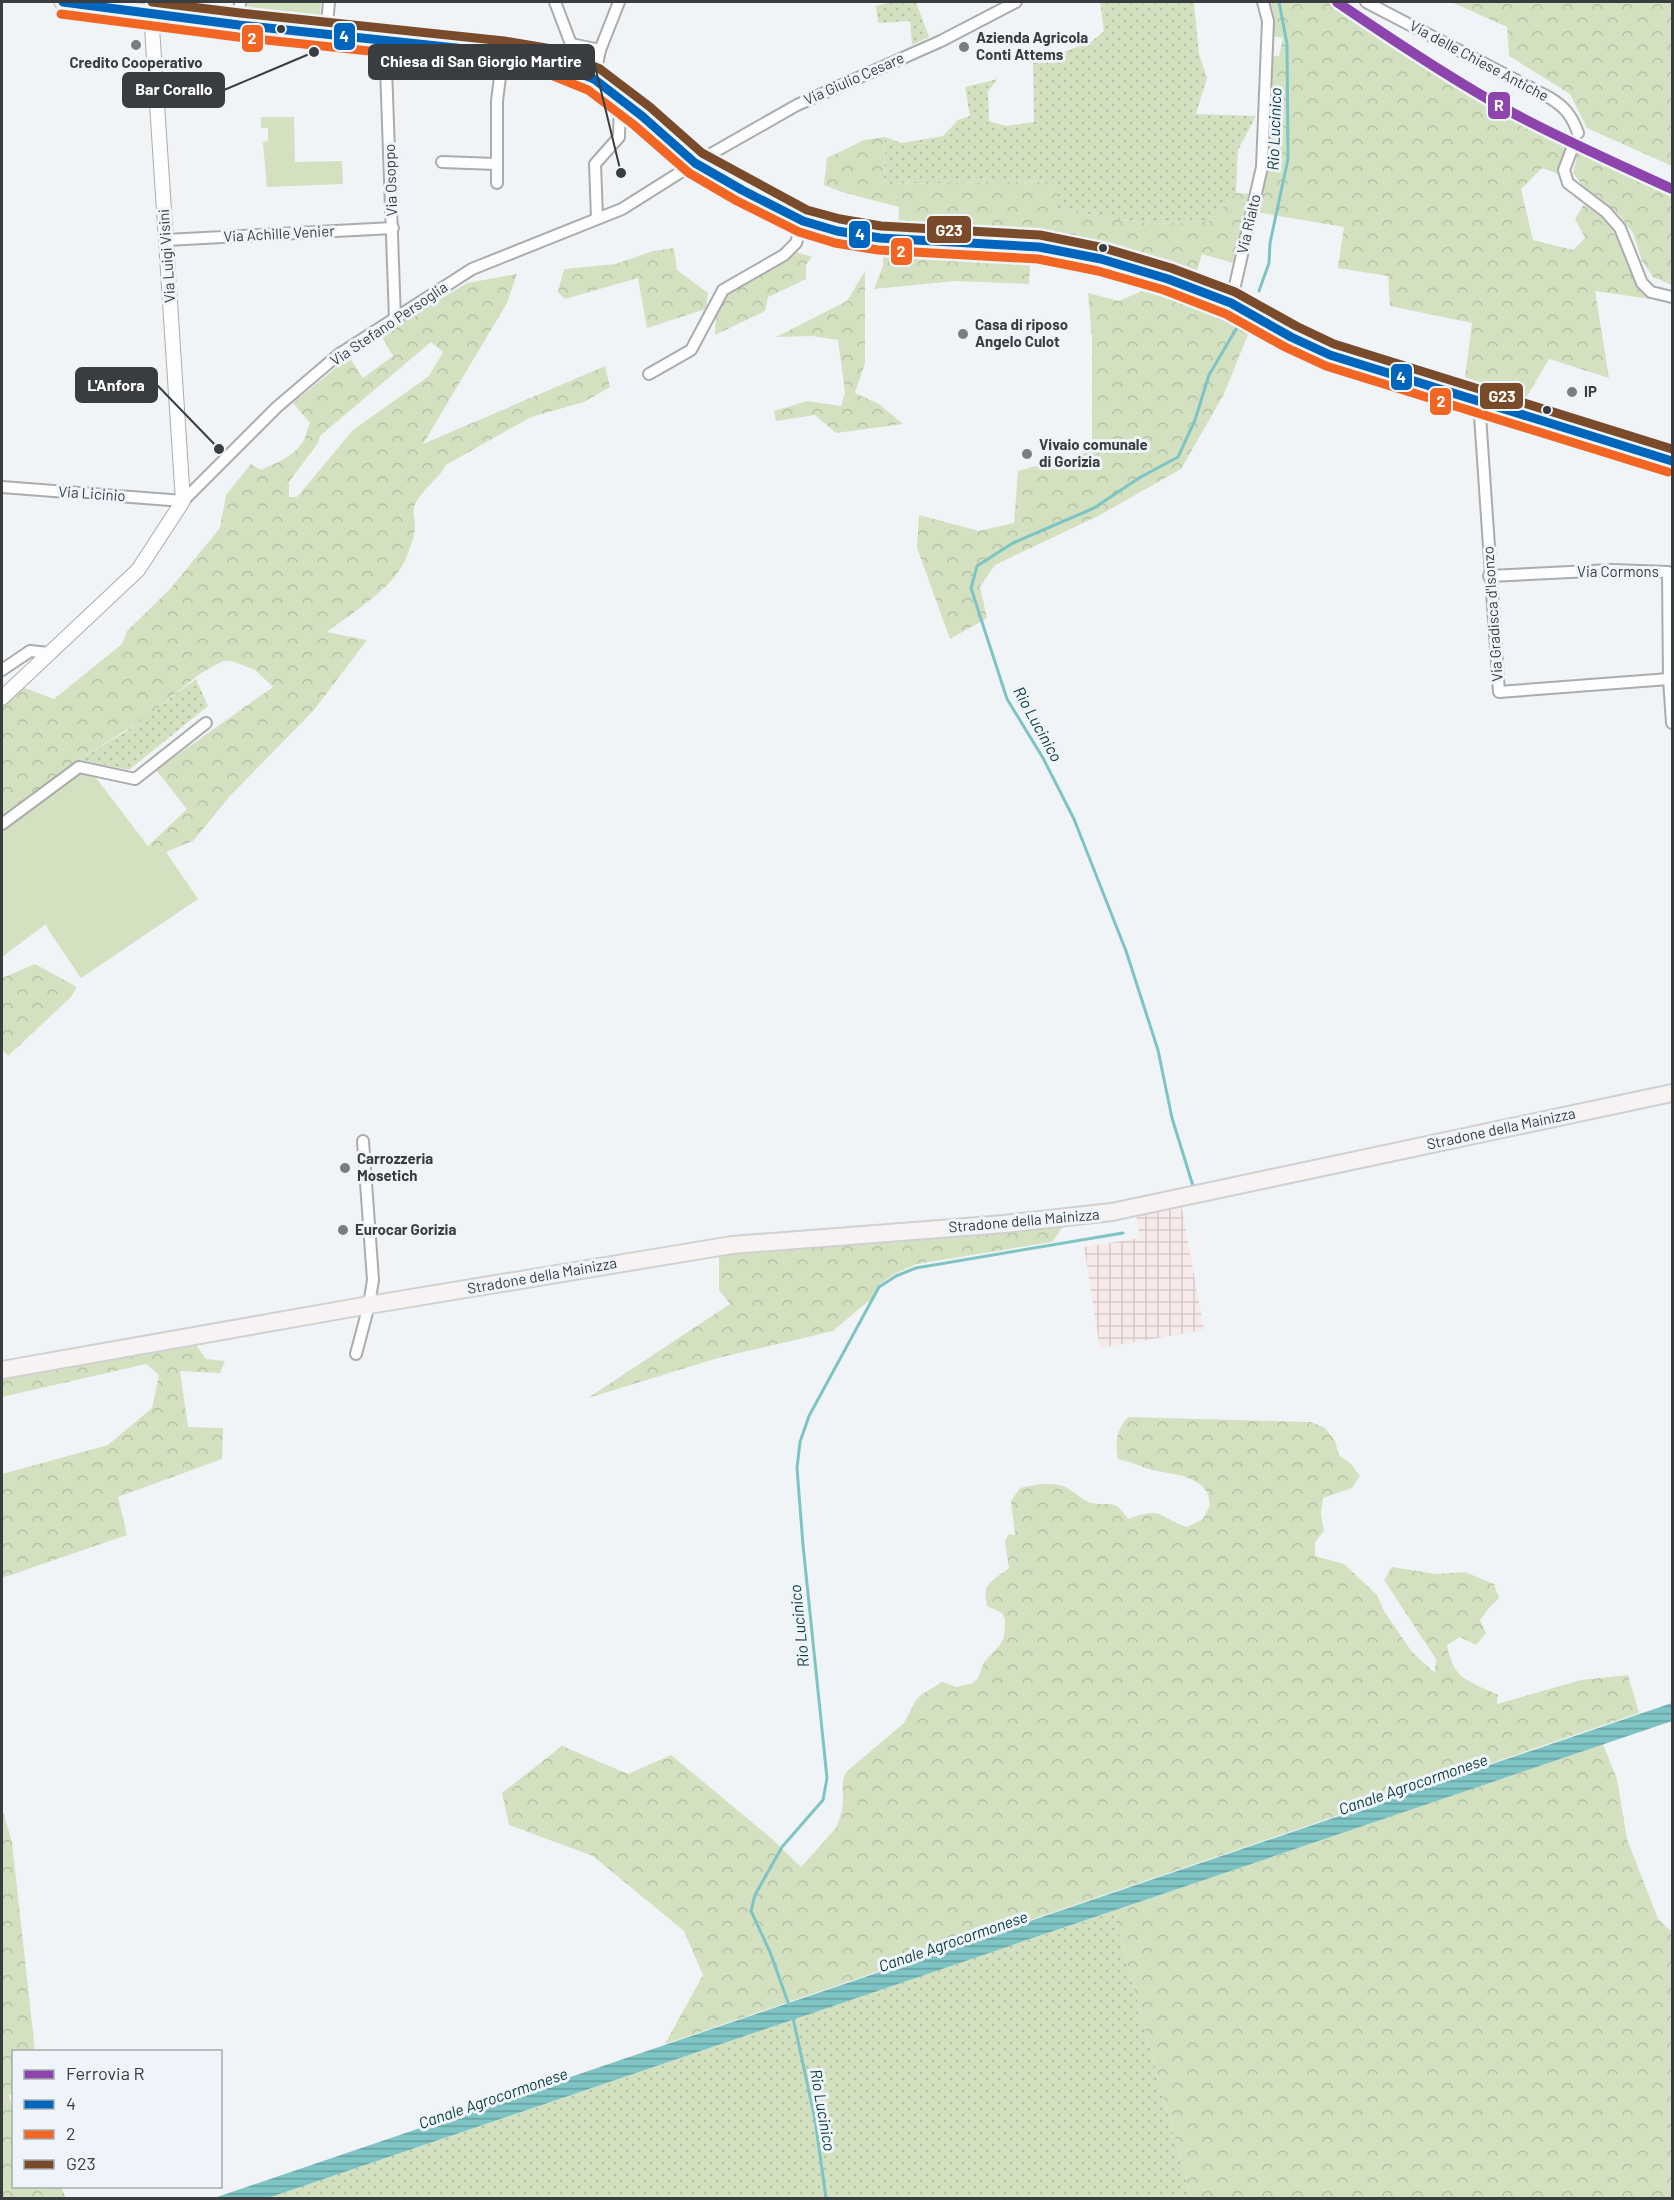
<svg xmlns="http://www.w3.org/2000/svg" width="1674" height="2200" font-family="Barlow,sans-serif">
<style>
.industrial{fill:url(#industrial-grid)}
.grass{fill:url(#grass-dots)}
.forest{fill:url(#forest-crowns);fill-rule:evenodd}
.garden{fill:#d3e1c0}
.water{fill:url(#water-rules)}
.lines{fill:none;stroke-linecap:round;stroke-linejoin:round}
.stream{stroke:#7ec4c4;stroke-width:3}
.street-tunnel{stroke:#cccfd1;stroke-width:10;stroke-dasharray:10 5;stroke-linecap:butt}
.street-casing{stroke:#aaacae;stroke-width:14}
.secondary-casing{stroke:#aaacae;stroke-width:16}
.primary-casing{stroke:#cfd0d2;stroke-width:20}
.street{stroke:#fdfdfe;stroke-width:10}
.secondary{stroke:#fdfdfe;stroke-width:14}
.primary{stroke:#f7f3f2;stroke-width:16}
.bus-1-casing{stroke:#eef4f9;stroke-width:14}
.bus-2-casing{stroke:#eef4f9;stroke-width:14}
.bus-3-casing{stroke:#eef4f9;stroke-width:14}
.bus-1{stroke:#0065bd;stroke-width:9}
.bus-2{stroke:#f26522;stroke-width:9}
.bus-3{stroke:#7a4b2a;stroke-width:9}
.rail-1-casing{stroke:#eef4f9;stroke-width:15}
.rail-1{stroke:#8e44ad;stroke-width:10}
.bus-dot{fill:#3a3d3f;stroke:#eef4f9;stroke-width:2}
.poi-dot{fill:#7a7d7f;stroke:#eef4f9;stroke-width:2}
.labels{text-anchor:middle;stroke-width:6;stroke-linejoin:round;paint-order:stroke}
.poi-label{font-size:15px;font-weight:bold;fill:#3a3d3f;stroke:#eef4f9;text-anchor:start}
.street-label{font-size:15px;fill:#3a3d3f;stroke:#eef4f9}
.water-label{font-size:16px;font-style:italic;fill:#093939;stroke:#eef4f9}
.leader{fill:none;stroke:#3a3d3f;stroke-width:2}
.callout-dot{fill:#3a3d3f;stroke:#eef4f9;stroke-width:2}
.callout{fill:#3a3d3f;stroke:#3a3d3f;stroke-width:2}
.callout-label{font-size:16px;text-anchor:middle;font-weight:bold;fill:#fff}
.line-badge{stroke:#eef4f9;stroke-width:2}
.badge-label{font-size:16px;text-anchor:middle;font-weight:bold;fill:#fff}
</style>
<defs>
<pattern id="industrial-grid" width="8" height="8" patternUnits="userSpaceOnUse" patternTransform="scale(1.5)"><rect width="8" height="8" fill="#f8eaea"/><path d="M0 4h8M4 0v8" fill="none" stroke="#d5caca"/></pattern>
<pattern id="grass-dots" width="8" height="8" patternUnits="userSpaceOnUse" patternTransform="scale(1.5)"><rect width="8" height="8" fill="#d3e1c0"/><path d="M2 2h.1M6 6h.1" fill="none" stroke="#b6c2a6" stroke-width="1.8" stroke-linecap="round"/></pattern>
<pattern id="forest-crowns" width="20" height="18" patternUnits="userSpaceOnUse" patternTransform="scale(1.5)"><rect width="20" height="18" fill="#d3e1c0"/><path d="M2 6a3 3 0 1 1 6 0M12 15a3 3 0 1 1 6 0" fill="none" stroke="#b6c2a6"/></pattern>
<pattern id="water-rules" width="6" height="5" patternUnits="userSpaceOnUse" patternTransform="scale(1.5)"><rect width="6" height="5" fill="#7ec4c4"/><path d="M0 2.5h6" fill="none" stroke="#68a0a1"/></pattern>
</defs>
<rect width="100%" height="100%" fill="#f1f4f6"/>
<path class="industrial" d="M1181,1203l23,127 -104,18 -16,-101 56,-9 -4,-23z"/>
<g class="grass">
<path d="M891,2h25l13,35 -17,8 -2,-24 -32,2 -2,-17z"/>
<path d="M1100,2h94l5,52 8,24 -11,36 60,2 -18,34 -2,43 -25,28 -59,3 -95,-14v-29l-173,3 1,-47 17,6 41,-7 15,-16 12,-4 -5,-29 33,-8 -10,12 1,30 16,5 29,-4 -1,-59 58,-21 13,-11z"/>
<path d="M196,679l12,27 -79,64 -50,-10 46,-28z"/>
<path d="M1113,1911l78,287h-923z"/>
</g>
<g class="forest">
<path d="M1270,2h59l107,71 131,74 -9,27 -16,-6 -21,21 12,51 40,10 12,-12 -10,-19 9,-15 22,17 11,17 19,46 14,15 -55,-8 14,87 -60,-19 -26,44 -59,-18 8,-62 -82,-17 -2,-30 -50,-8 6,-41 -88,-15 12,-48 4,-108h7l4,-18 -10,-2v-26z"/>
<path d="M1451,2h221v164l-85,-38 -17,-34 -61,-38 -2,-29z"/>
<path d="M885,137l-1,47 173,-3v29l95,14 59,-3 25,-28 14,1 -17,69 -31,-9 -8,26c-47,-17 -93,-31 -141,-41 -48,-9 -106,-9 -155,-10l1,-22 -57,-15 -18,-7 3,-27 37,-18z"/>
<path d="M1578,152l94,43v90l-19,-8 -11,-16 -9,-28 -15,-19 -35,-28 -10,-13z"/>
<path d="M883,245l148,7 -2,32 -74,-3 -81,8 9,-23z"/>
<path d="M674,248l3,22 31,23 -2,16 -59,19 -9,-50 -73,21 -7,-7 6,-23 52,-5 37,-13z"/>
<path d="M796,252l16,5 -6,8v14l-38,18 -3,14 -50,24c0,-15 2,-28 11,-41 7,-10 56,-31 70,-42z"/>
<path d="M865,271v92l-10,30 24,11 24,20 -67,9 -21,-18 -39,6 -2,-10 33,-10 34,5 4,-14 -7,-52 -26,-4 -36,1 71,-36z"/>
<path d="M517,274l-10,29 -84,141 182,-78 5,21 -26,15 -53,15 -85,48c-7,14 -23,23 -31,39 -3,8 0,14 0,22 0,9 -4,19 -7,27 -10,33 -54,58 -81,79l40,8 -53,70 -84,86 -37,45 -27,11 -18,-6 39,-37 -31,-39 117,-83 -18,-17 -23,-9h-9l-22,12 -56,45 -66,42 -77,56v-112l20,-17 32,12 68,-55 5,-13 43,-42 50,-61 6,-33 25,-31 10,6c17,-8 33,-13 43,-30 3,-6 3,-12 6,-17l-17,-20 56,-46 14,21 30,-22 -12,-21 86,-52zM431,342l12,10 -14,24 -76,54 -56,67h-8v-15l29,-39 2,-7z"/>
<path d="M1160,283l67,24 26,15 -29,72 -43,75 -81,46 -105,50 -15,22 7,31 -37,21 -33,-91 2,-33 60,16 35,-8 4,-52 74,-20v-113l-4,-45 31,8z"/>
<path d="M35,964l42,23 -6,10 -63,59 -6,-7v-71z"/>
<path d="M1065,1224l-13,18 -135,22 -23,10 -14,10 -9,15 -38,32 -115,27 -130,40 142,-94 -11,-14v-38z"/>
<path d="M194,1342l12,17 19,2 -5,12 -40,-2 8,56 35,1 -1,31 -104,38 9,38 -125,43v-104l106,-29 44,-37 7,-33 -13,-11 -144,33v-21z"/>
<path d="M1128,1417l183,5 14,6 10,13 4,14 12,9 9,12 -8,12 -29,10 -2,16 3,17 -9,11v14l29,8 33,31 7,16 28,41 23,21 1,-14 -52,-79 8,-13 44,7 29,-2 29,12 5,14 -10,10 -9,12 6,13 -10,12 -16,-8 -13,8c7,36 21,35 51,50l-1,9 84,-24 47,-5 11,38 -974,331 38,-69 -19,-44 -91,-75 -84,-31 -7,-32 60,-47 66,28 43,-19 100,83 30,29 35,-39c4,-9 7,-20 7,-30 0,-11 -2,-16 3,-26l58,-49 12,-23 5,-5 21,-13 15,5 16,-4 5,-5 6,-16 16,-17 4,-8 1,-18 -3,-6 -15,-7c-5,-23 5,-25 22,-38l-4,-27 4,-7 6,1 -4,-34 9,-13c14,-3 33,-7 47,0 8,4 16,13 25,15 20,4 21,-6 36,16 35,-13 29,-2 59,8l16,-8 7,-14c-1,-4 -1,-11 -4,-14 -11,-18 -43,-17 -61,-23 -9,-4 -17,-7 -27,-9 -3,-19 -2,-27 10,-42z"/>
<path d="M1603,1744l14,35 10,60 31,80 14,13v266h-481l-78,-287z"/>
<path d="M2,1808l10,34 23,209 -21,1 -1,42 -4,1 4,16 1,75 47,1 5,11h-64z"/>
</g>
<g class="garden">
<path d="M247,2h74l-2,26 -72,-9z"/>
<path d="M261,117h33l1,45 47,-1 1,23 -76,3 -4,-45 5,-1v-13h-7z"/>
<path d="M90,770l58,76 18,6 32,47 -117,79 -32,-47 -3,-7 -44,33v-131l52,-38 3,3 25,-18z"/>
</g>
<path class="water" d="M1672,1703v18l-1404,477h-54z"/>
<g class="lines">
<g class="stream">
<path d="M1259,291l10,-28 1,-20 18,-84 -1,-115 -8,-42"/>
<path d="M1193,1186l-21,-68 -14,-68 -32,-99 -52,-132 -31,-61 -36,-59 -36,-111 6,-22 36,-23 81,-35 45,-30 39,-21 17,-37 14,-45 33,-56"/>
<path d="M789,2005l-19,-53 -19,-41 4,-16 27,-48 41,-47 4,-22 -24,-233 -6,-77 3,-26 9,-26 70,-129 17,-11 20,-8 207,-35"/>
<path d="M793,2018l22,101 11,79"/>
</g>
<path class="street-tunnel" d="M1572,149l6,-16"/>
<g class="street-casing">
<g id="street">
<path d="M555,2l16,42"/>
<path d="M1366,2l184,96c15,9 22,18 28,35"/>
<path d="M239,25l1,-23"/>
<path d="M326,34l3,-32"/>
<path d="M385,40l10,279"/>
<path d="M571,44l29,6"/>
<path d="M564,66l7,-22"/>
<path d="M594,79l6,-29 19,-48"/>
<path d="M1572,149l-8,21 4,13 38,29 14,16 22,55 9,9 21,5"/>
<path d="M442,162l54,2"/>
<path d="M497,183v-82l6,-48"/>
<path d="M597,218l-2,-54 24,-27 1,-38"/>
<path d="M166,240l227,-12"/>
<path d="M1231,303l31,-136 6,-146 -5,-19"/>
<path d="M649,374l42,-24 32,-60 61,-35 12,-12 7,-22"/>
<path d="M1479,401l20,291 170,-13"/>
<path d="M2,487l181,14 94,-94 61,-52 134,-86 150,-60 73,-46 102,-58 144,-64 75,-39"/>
<path d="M1489,576l123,-6 56,2 1,107 3,44"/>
<path d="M2,670l28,-19 19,2"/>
<path d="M2,824l77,-57 56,12 71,-56"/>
<path d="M356,1354l13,-49 4,-25 -10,-139"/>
</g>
</g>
<g class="secondary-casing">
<path id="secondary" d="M2,698l136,-128 45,-69 -32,-489"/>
</g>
<g class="primary-casing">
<g id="primary">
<path d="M63,2l176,23 264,28 46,8 45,18 48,37 53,47 47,27 61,31 34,10 43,7 159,9 62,12 67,20 63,24 60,34 39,18 342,106"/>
<path d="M2,1370l367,-65 363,-60 272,-21 108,-12 560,-119"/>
</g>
</g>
<use href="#street" class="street"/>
<use href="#secondary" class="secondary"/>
<use href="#primary" class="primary"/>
<g class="bus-1-casing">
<path id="bus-1" d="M63,2l176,23 264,28 46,8 45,18 48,37 53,47 47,27 61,31 34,10 43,7 159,9 62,12 67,20 63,24 60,34 39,18 342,106"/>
</g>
<g class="bus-2-casing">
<path id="bus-2" d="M61,14l177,23 263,28 45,8 42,17 46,35 55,48 48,28 62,31 36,11 43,7 160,9 60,12 66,19 62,24 59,33 41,19 342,106"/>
</g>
<g class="bus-3-casing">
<path id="bus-3" d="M152,2l88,11 264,28 48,8 48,20 50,38 52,46 105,57 33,9 41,7 159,9 64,13 67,20 64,24 61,34 38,18 338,105"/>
</g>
<use href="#bus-1" class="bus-1"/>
<use href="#bus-2" class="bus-2"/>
<use href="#bus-3" class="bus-3"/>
<g class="rail-1-casing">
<path id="rail-1" d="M1337,2c57,39 114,77 174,110 52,28 107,52 161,77"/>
</g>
<use href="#rail-1" class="rail-1"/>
</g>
<g class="bus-dot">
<circle cx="281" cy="29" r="5"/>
<circle cx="1103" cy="248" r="5"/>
<circle cx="1547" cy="410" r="5"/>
</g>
<g class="poi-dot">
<circle cx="136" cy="45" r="6"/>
<circle cx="964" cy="47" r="6"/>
<circle cx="963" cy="334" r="6"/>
<circle cx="1572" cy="392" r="6"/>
<circle cx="1027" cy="454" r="6"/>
<circle cx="345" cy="1168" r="6"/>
<circle cx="343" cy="1230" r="6"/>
</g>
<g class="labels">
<g class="poi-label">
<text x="976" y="43">Azienda Agricola<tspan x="976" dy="17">Conti Attems</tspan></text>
<text x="136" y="68" text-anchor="middle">Credito Cooperativo</text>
<text x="975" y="330">Casa di riposo<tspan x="975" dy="17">Angelo Culot</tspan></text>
<text x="1584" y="397">IP</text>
<text x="1039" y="450">Vivaio comunale<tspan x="1039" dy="17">di Gorizia</tspan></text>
<text x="357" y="1164">Carrozzeria<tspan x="357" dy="17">Mosetich</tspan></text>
<text x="355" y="1235">Eurocar Gorizia</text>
</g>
<g class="street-label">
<text transform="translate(1479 61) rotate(28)" y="5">Via delle Chiese Antiche</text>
<text transform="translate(854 79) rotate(-24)" y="5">Via Giulio Cesare</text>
<text transform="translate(391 180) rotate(-92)" y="5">Via Osoppo</text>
<text transform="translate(1249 224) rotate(-77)" y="5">Via Rialto</text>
<text transform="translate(279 234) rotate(-3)" y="5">Via Achille Venier</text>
<text transform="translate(167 256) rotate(-94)" y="5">Via Luigi Visini</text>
<text transform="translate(389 324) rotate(-34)" y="5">Via Stefano Persoglia</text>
<text transform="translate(92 494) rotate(4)" y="5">Via Licinio</text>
<text x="1618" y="577">Via Cormons</text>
<text transform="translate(1493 614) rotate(-94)" y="5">Via Gradisca d'Isonzo</text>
<text transform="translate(1501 1129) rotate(-12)" y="5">Stradone della Mainizza</text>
<text transform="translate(1024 1221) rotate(-5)" y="5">Stradone della Mainizza</text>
<text transform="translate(542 1276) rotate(-10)" y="5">Stradone della Mainizza</text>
</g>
<g class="water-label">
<text transform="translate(1274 129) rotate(-88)" y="6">Rio Lucinico</text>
<text transform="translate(1038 724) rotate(61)" y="6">Rio Lucinico</text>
<text transform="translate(799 1626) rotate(-96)" y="6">Rio Lucinico</text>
<text transform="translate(1413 1784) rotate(-19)" y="6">Canale Agrocormonese</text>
<text transform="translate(953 1941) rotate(-19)" y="6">Canale Agrocormonese</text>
<text transform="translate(493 2098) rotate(-19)" y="6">Canale Agrocormonese</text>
<text transform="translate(823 2110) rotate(80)" y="6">Rio Lucinico</text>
</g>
</g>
<path class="leader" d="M621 173L594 62M314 52L224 90M219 449L157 385"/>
<g class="callout-dot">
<circle cx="621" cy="173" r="6"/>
<circle cx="314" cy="52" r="6"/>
<circle cx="219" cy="449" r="6"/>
</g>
<g class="callout">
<rect x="369" y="45" width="225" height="34" rx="6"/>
<rect x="123" y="73" width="101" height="34" rx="6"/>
<rect x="76" y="368" width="81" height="34" rx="6"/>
</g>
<g class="callout-label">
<text x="481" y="67">Chiesa di San Giorgio Martire</text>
<text x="174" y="95">Bar Corallo</text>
<text x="116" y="391">L'Anfora</text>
</g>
<g class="line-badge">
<rect x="333" y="22" width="23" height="29" rx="6" fill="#0065bd"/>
<rect x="241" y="24" width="23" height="29" rx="6" fill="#f26522"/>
<rect x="1487" y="91" width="24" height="29" rx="6" fill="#8e44ad"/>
<rect x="926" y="215" width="46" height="29" rx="6" fill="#7a4b2a"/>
<rect x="848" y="220" width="23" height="29" rx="6" fill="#0065bd"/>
<rect x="890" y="237" width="23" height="29" rx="6" fill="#f26522"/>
<rect x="1390" y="363" width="23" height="28" rx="6" fill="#0065bd"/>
<rect x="1479" y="382" width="45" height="28" rx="6" fill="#7a4b2a"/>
<rect x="1429" y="387" width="23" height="29" rx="6" fill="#f26522"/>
</g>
<g class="badge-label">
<text x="344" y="42">4</text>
<text x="252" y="44">2</text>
<text x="1499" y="111">R</text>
<text x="949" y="236">G23</text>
<text x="860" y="240">4</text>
<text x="901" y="257">2</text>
<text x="1401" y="383">4</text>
<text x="1502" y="402">G23</text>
<text x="1441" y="407">2</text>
</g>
<rect width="1674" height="2200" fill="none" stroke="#3a3d3f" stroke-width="6"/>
<rect x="12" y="2050" width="210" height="138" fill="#eef4f9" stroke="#a6abaf" stroke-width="1.5"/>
<rect x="24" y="2070" width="30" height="9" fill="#8e44ad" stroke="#a6abaf" stroke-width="1.5"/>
<text x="66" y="2080" font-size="18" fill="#3a3d3f">Ferrovia R</text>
<rect x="24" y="2100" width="30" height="9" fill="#0065bd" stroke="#a6abaf" stroke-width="1.5"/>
<text x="66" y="2110" font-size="18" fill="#3a3d3f">4</text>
<rect x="24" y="2130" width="30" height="9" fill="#f26522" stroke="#a6abaf" stroke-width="1.5"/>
<text x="66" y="2140" font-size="18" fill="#3a3d3f">2</text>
<rect x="24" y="2160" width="30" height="9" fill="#7a4b2a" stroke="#a6abaf" stroke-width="1.5"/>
<text x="66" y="2170" font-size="18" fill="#3a3d3f">G23</text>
</svg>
